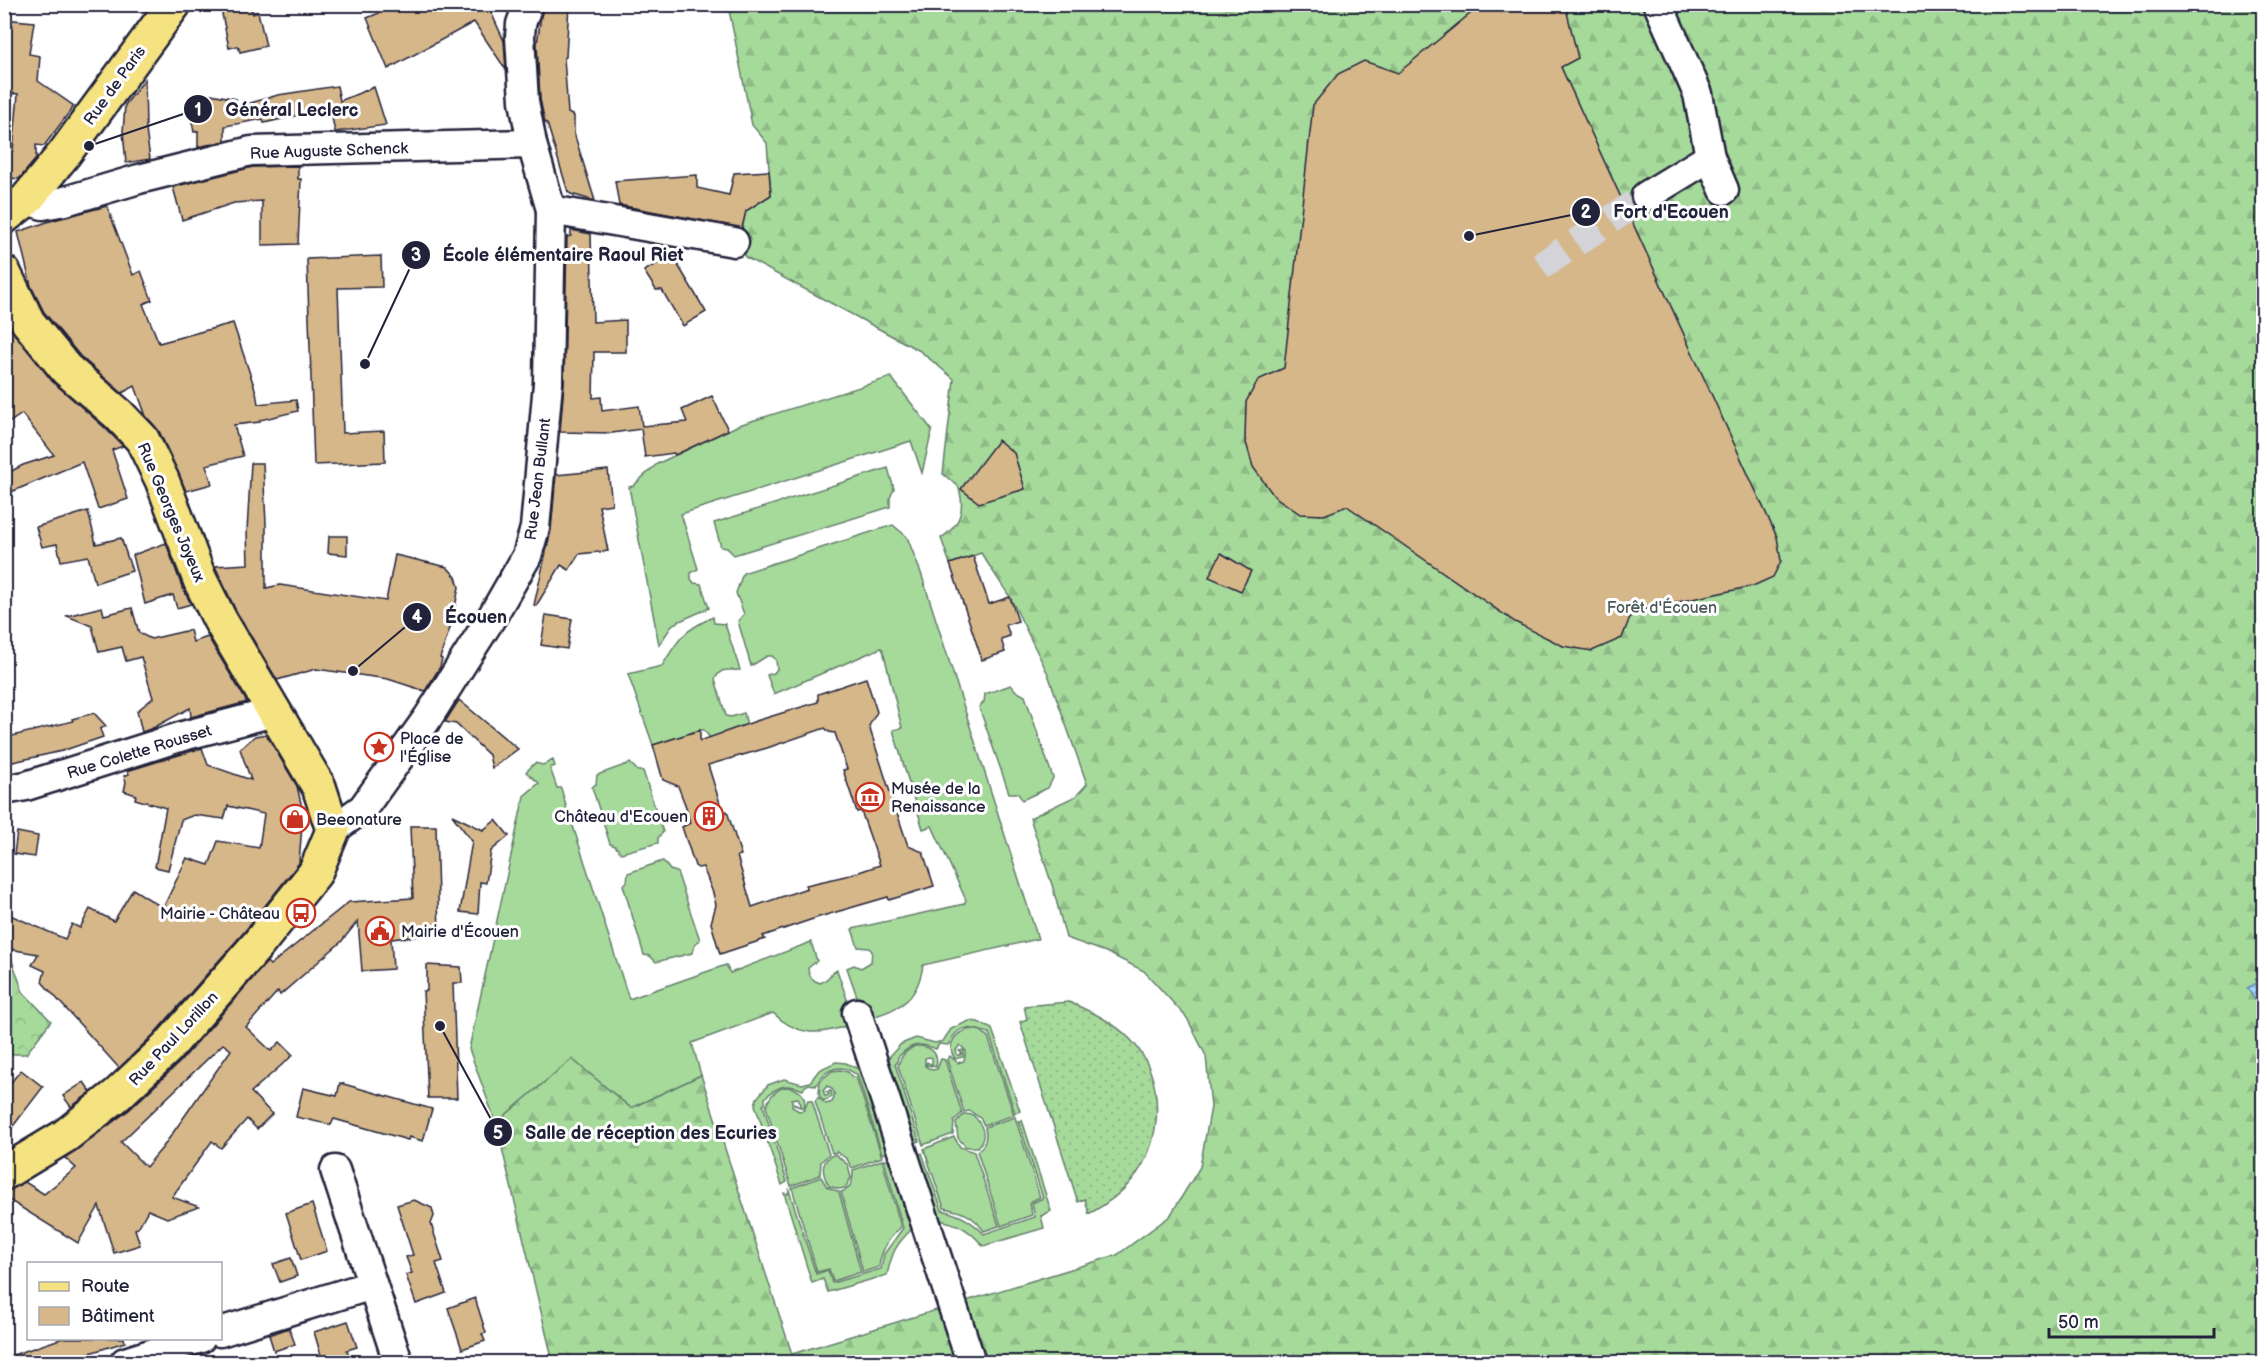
<svg xmlns="http://www.w3.org/2000/svg" width="2268" height="1367" font-family="'Balsamiq Sans',sans-serif">
<style>
.grass{fill:#a6da9b;stroke:#647e6b;stroke-width:1.5}
.forest{fill:url(#forest-firs);stroke:#647e6b;stroke-width:1.5}
.park{fill:url(#park-crowns);stroke:#647e6b;stroke-width:1.5}
.garden{fill:url(#garden-dots);stroke:#647e6b;stroke-width:1.5}
.water{fill:url(#water-rules);stroke:#6e8db0;stroke-width:1.5}
.building{fill:#d6b78a;stroke:#22223b;stroke-width:1.5;fill-rule:evenodd}
.lines{fill:none;stroke-linecap:round;stroke-linejoin:round}
.minor-tunnel{stroke:#d3d3d8;stroke-width:28;stroke-dasharray:28 14;stroke-linecap:butt}
.minor-casing{stroke:#22223b;stroke-width:33}
.major-casing{stroke:#22223b;stroke-width:38}
.minor{stroke:#fff;stroke-width:28}
.major{stroke:#f5e381;stroke-width:33}
.labels{text-anchor:middle;stroke-width:6;stroke-linejoin:round;paint-order:stroke}
.street-label{font-size:16px;fill:#22223b;stroke:#fff}
.park-label{font-size:16px;fill:#4a5958;stroke:#fff}
.poi-label{font-size:16px;fill:#22223b;stroke:#fff;text-anchor:start}
.leader{fill:none;stroke:#22223b;stroke-width:2}
.callout-dot{fill:#22223b;stroke:#fff;stroke-width:2}
.mark-label{font-size:18px;text-anchor:middle;font-weight:bold;fill:#fff}
.callout-label{font-size:18px;text-anchor:middle;font-weight:bold;fill:#22223b;stroke:#fff;stroke-width:6;stroke-linejoin:round;paint-order:stroke}
</style>
<defs>
<pattern id="forest-firs" width="22" height="20" patternUnits="userSpaceOnUse" patternTransform="scale(1.5)"><rect width="22" height="20" fill="#a6da9b"/><path d="M5 1l3.5 6h-7zM16 11l3.5 6h-7z" fill="#8fbb86"/></pattern>
<pattern id="park-crowns" width="20" height="18" patternUnits="userSpaceOnUse" patternTransform="scale(1.5)"><rect width="20" height="18" fill="#a6da9b"/><path d="M2 6a3 3 0 1 1 6 0M12 15a3 3 0 1 1 6 0" fill="none" stroke="#8fbb86"/></pattern>
<pattern id="garden-dots" width="8" height="8" patternUnits="userSpaceOnUse" patternTransform="scale(1.5)"><rect width="8" height="8" fill="#a6da9b"/><path d="M2 2h.1M6 6h.1" fill="none" stroke="#8fbb86" stroke-width="1.8" stroke-linecap="round"/></pattern>
<pattern id="water-rules" width="6" height="5" patternUnits="userSpaceOnUse" patternTransform="scale(1.5)"><rect width="6" height="5" fill="#a0d5fe"/><path d="M0 2.5h6" fill="none" stroke="#8ab7db"/></pattern>
</defs>
<rect width="100%" height="100%" fill="#fff"/>
<filter id="ink" filterUnits="userSpaceOnUse"><feTurbulence type="fractalNoise" baseFrequency=".0167" numOctaves="2"/><feDisplacementMap in="SourceGraphic" scale="12" xChannelSelector="R" yChannelSelector="G"/><feConvolveMatrix kernelMatrix="1 2 1 2 8 2 1 2 1" color-interpolation-filters="sRGB"/></filter>
<g filter="url(#ink)">
<g class="grass">
<path d="M891,377l41,53 -10,43 -11,-32 -230,73 17,55 -7,4v6l3,4 7,1 8,24 -36,16 -14,21 -30,-158 4,-1 24,-22 82,-39z"/>
<path d="M888,468l6,21 -4,9v9l-156,48 -7,-7 -6,-1 -7,-24z"/>
<path d="M893,525l14,12 14,36 117,366 -115,26c-5,33 -20,43 -51,52l-10,-6 -15,-43 7,-3 7,3 10,-6 1,-11 -3,-3 -11,-1 -6,-18 112,-25 2,-4 -34,-74 -9,3 -30,-99 9,-2 -19,-78 -2,-2 -107,46 -7,-19 7,-2 3,-4 -1,-9 -4,-4h-5l-16,10 -13,-45 6,-7 -8,-21 7,-20z"/>
<path d="M713,617l1,6 11,1 15,46c-12,1 -18,-4 -25,9l11,37 5,1 13,-4 3,12 -37,13 -6,-8h-4l-47,15 -25,-71 34,-8c17,-28 21,-35 51,-49z"/>
<path d="M1011,685l5,6 9,5 28,82 -5,10 -26,12 -4,-7h-9l-30,-86 5,-5 1,-8z"/>
<path d="M553,760l2,6 -5,2 7,20h4l9,32h1l58,179 97,-34 4,8 81,-31 6,19 -9,7c1,9 4,12 12,15 8,-3 10,-9 17,-13l15,44 -7,8 1,4c-29,10 -50,9 -73,-13l-81,30 9,32 -70,33 -59,-48 -76,63 -27,-74 55,-253 15,-13 -13,-11 9,-9 8,2z"/>
<path d="M630,763l8,8h5l20,61 -5,6v5l-37,10 -6,-7 -5,-2 -18,-57 4,-3 1,-9z"/>
<path d="M663,861l7,9 7,2 23,68 -5,4 -3,9 -36,9 -6,-6 -6,-1 -21,-70 4,-3 1,-9z"/>
<path d="M969,1021l9,1 14,7 28,82 -5,2 -26,-80c-17,-4 -29,-13 -41,12l-9,-1 -3,5c-17,-7 -25,-5 -38,8l-1,6 -2,1 24,77 -5,3 -26,-80 2,-8 11,-12 15,-6 19,5 8,-2 8,-12z"/>
<path d="M972,1029l9,2 7,6 26,78 -30,10 -4,-7 -10,-7 -6,1 -17,-52 3,-4 8,7 6,-2 2,-10 -6,-6 -4,5 1,5h3l2,-2 -3,-2 5,-1 -1,7 -8,2c-10,-15 1,-28 17,-30z"/>
<path d="M915,1046c14,-1 25,6 21,21l-10,-2 1,-3 5,3v-7l-2,-1 -5,1v8l7,4 5,-1 4,-10 4,1 17,53 -8,8 -1,13 -30,11 -25,-79c3,-10 6,-14 17,-20z"/>
<path d="M836,1062l10,1 14,7 27,82 -5,2 -25,-80c-3,0 -5,-2 -8,-4 -15,-6 -27,3 -33,16 -5,-3 -11,-2 -13,4 -16,-7 -25,-5 -38,8v6l-2,1 24,77 -5,3 -27,-80 2,-7 11,-13 16,-6 18,5 8,-2 9,-12z"/>
<path d="M840,1070l8,2 4,5h4l26,80 -30,11 -5,-9 -10,-7 -5,1 -17,-52 3,-4 8,7 6,-2c4,-6 3,-13 -5,-16l-4,5 2,5h2l2,-2 -3,-2 5,-1 1,5 -5,4h-5l-3,-6 1,-13 12,-10z"/>
<path d="M783,1087c13,0 25,6 21,21l-10,-3v-2l5,4 2,-3 -3,-6 -6,1v8l7,4 5,-1 4,-10 4,1 17,53 -8,8 -1,13 -29,11 -25,-79c3,-9 6,-14 17,-20z"/>
<path d="M964,1114l9,1c9,9 15,21 5,32h-12l-8,-9 -2,-15z"/>
<path d="M1015,1117l25,80 -10,5 2,13 -31,11 -24,-75c9,-6 10,-13 8,-24z"/>
<path d="M1018,1120l2,2 2,-2 29,91 -10,5 3,12 -61,18c-13,-16 -25,-23 -45,-26l-21,-64 5,-3 20,57c18,5 29,10 42,24l51,-17 -3,-14 11,-5z"/>
<path d="M954,1137l6,10 14,5 25,74 -15,5c-12,-17 -21,-19 -40,-23l-20,-59z"/>
<path d="M835,1154l13,11 3,13 -6,10 -6,1 -10,-3c-7,-12 -10,-26 6,-32z"/>
<path d="M889,1159l23,70c-17,16 -20,24 -25,46l-59,17 -5,-13 -11,4 -28,-90 4,1 1,-4 27,84 12,-4 4,13 49,-14 3,-15 19,-26 -19,-68z"/>
<path d="M882,1160l19,67c-13,12 -20,23 -22,40l-16,5 -22,-80c11,-3 12,-12 12,-22z"/>
<path d="M821,1177l6,10 12,5 22,80 -28,9 -4,-12 -12,3 -25,-84z"/>
</g>
<path class="forest" d="M728,5h1535v1357h-1710l-57,-239 76,-64 59,49 70,-33 91,279 325,-99 53,-39 30,-49 11,-60 -5,-51 -19,-38 -43,-47 -38,-19 -40,-14 -13,-50 -23,-70 46,-22 11,-12 -39,-110 -38,-77 -29,-44 -31,11 -9,-26c20,-13 25,-30 17,-52l-15,-12 11,-95 -34,-28 -175,-94 -4,-23 5,-24 25,-16 -4,-51 -15,-18z"/>
<path class="park" d="M4,954l7,4 12,34 28,29 -25,33h-21z"/>
<path class="garden" d="M1069,1002c23,10 45,20 62,38 35,36 33,103 1,140 -12,15 -27,25 -43,34l-4,-15 -7,3 -58,-180 7,-3 -3,-13z"/>
<path class="water" d="M2263,979v28l-2,2 -14,-21z"/>
<g class="building">
<path d="M220,4h30l3,10 5,-2 8,34 -26,6 -2,-6 -9,2z"/>
<path d="M401,4h104l-14,8 13,29 2,29 -32,-48 -86,47 -21,-51z"/>
<path d="M545,4h24l-3,53 -2,1 4,55 6,3v17l21,68 -24,-7 -3,-2 -21,-69h-2l-5,-24 -3,-55 4,-28z"/>
<path d="M1482,4h83l13,54 -17,9 216,470 4,24 -8,16 -20,9 -121,26 -10,26 -30,13 -29,-5 -48,-24 -168,-116 -23,9 -24,-1 -26,-18 -21,-29 -8,-28 1,-37 12,-22 26,-12 29,-263 25,-31 26,-13 34,12z"/>
<path d="M4,19l30,3 -5,32 11,2 -2,25 36,25 -30,40 -8,-1v14l-17,20 -15,-2v-27l9,1 5,-57 -10,-1 1,-20 -5,-1z"/>
<path d="M145,79l1,51 4,29 -24,4 -3,-31 2,-27z"/>
<path d="M337,86l3,15 34,-14 12,38 -51,7 -5,-24 -66,15 -1,-4 -38,7v15l-27,6v-16l-4,1 -3,-15 7,-1v-11l12,-1 1,-10 25,5 1,8 41,-12z"/>
<path d="M298,166v13h3l-3,65 -36,1v-44l-28,2 -52,17 -9,-33 80,-20z"/>
<path d="M769,171l2,24 -25,16 -4,17 -123,-23 -4,-24 82,-6v13l32,7 5,-22z"/>
<path d="M107,206l26,69 8,-4 11,29 -9,4 16,39 74,-20 23,69 2,12 38,-4 2,11 -38,9v2l-26,3 9,31 -37,9 6,19 -26,7 -27,-60 -13,-15 -11,-30 -13,7 -42,-37 -36,-44 -13,-26 -13,-54 32,-11z"/>
<path d="M571,230l20,4 2,88 33,-2v32h-32l-1,46 8,-1 1,14 37,-5 3,20 45,-4 -5,-12 30,-14 16,34 -53,25 -1,-2 -29,4 -4,-28 -29,4 -52,-1 4,-49 3,-146 4,-1z"/>
<path d="M672,255l34,57 -23,14 -21,-36h-6l-12,-19z"/>
<path d="M381,256l1,31 -44,1 5,145 41,-2 1,31 -71,3 -7,-206z"/>
<path d="M9,326l43,55 53,47 18,18 -11,4 16,49 -30,10 -16,-47 -78,33v-20l19,-10 31,-10 -32,-41 -18,12v-99z"/>
<path d="M998,440l16,13 11,36 -46,14 -18,-14z"/>
<path d="M251,463h12l3,61v64l14,-3 106,16 9,-46 52,12 9,10 3,10 -7,35 -12,36 2,1 -2,8 -15,24 -37,-12 -72,-10 -39,11 -41,-69 -21,-45 33,-2 -1,-33z"/>
<path d="M608,470l4,34 -13,2 9,45 -29,3 -10,16 -8,-5 -25,41 -2,-1 17,-75 5,-55z"/>
<path d="M88,511l8,33 25,-6 11,33 -37,12 -7,-27 -27,5 -4,-17 -15,3 -6,-20z"/>
<path d="M329,536h18v19l-19,-2z"/>
<path d="M166,543l16,44 9,17 -14,4 -4,-13 -28,9 -12,-49z"/>
<path d="M1221,553l30,18 -10,20 -32,-14z"/>
<path d="M973,556l16,48 21,-7 8,24 -12,4 4,11 -9,3 4,13 -23,8 -32,-96z"/>
<path d="M102,607l2,8 28,-7 7,25 12,6 39,-9 3,12 15,-5 39,65 -56,15 -1,-9 -37,20 -11,4 -5,-21 16,-13 -12,-41 -15,4 -4,-14 -23,5 -7,-26 -25,-10z"/>
<path d="M546,615l26,4 -5,30 -26,-4z"/>
<path d="M866,678l11,34 -8,14 19,60 20,60 15,6 11,34 -45,14 -1,-3 -69,20 -56,19 2,3 -45,15 -9,-31 5,-18 -3,-12 -10,-26 -5,1 -3,-2 -13,-39 8,-4 -4,-16 -8,-21 -15,-6 -10,-35 47,-15v11l56,-20 62,-19v-8zM825,728l4,4 6,1 12,36 -4,1 14,42 4,-1 19,54 -30,10 -44,10 1,3 -55,19 -15,-51 4,-1 -14,-44 -4,2 -15,-48 59,-17z"/>
<path d="M459,700l59,49 -26,19 -3,-13 -33,-31 -11,-2z"/>
<path d="M94,713l12,13 -6,3 3,8 -41,14 -58,13v-26l69,-17 -1,-2z"/>
<path d="M266,734l31,52 6,26 -4,51 -54,68 -92,104 -34,33 -77,-86 3,-11 -13,-6 6,-11 -34,-6v-24h2l2,-10 57,25 7,-15 8,4 10,-19 24,12 19,-32 30,19 24,-50 22,7 9,-24 41,7 5,-34 -36,-8 -4,13 -30,-4 -13,5 -13,50 -13,-3 11,-59 -31,-9 1,-4 -12,-4 2,-9 -2,-6 5,-2 -2,-3 75,-23 6,17 43,15 -11,-31 15,-13z"/>
<path d="M452,815l31,15 13,-10 13,16 -18,15 -5,32 -6,-1 -2,32 -18,-2 12,-71z"/>
<path d="M410,826h26l3,108 -48,5 2,30 -31,2 -4,-50 -17,21 -61,53 -2,-4 -32,36 25,24 9,-9 13,13 -42,37 21,22 -15,15 -10,-10 -26,29 -9,-7 -40,56 27,10 -32,11 -19,-8 -10,18 -3,1 5,16 -26,8 -15,-47 -21,37 -74,-46 2,-6 19,-9 19,12 32,-26 -11,-10 64,-48 51,-48 87,-100 3,3 79,-63 64,-4zM223,1044l8,6 -68,97 -17,20 -25,-25z"/>
<path d="M17,832l21,4 -3,21 -21,-3z"/>
<path d="M427,965l34,2 1,16h-9l4,115h-29l-5,-107h4z"/>
<path d="M21,1070l22,17 -39,51v-47z"/>
<path d="M84,1082l7,10 -20,15 -8,-11z"/>
<path d="M340,1083l92,26 -9,32 -14,-4 -1,3 -74,-21 -3,6 -35,-8 7,-29 34,8z"/>
<path d="M414,1200l18,8 2,8 -3,8 12,37 -7,2 10,30 -30,11 -10,-29 6,-2 -6,-16 7,-2 -16,-50z"/>
<path d="M312,1204l15,47 -26,9 -15,-47z"/>
<path d="M291,1258l6,18 -17,6 -7,-18z"/>
<path d="M475,1298l11,35 -4,1 3,7 -23,8 -14,-41z"/>
<path d="M348,1321l9,26 -10,3 4,12h-28l-9,-30z"/>
<path d="M289,1328l6,16 -21,7 -5,-16z"/>
<path d="M63,1338h61l1,4 -64,20h-57v-4z"/>
</g>
<g class="lines">
<path class="minor-tunnel" d="M1541,266l105,-70"/>
<g class="minor-casing">
<g id="minor">
<path d="M1658,4l40,90 12,63 14,33"/>
<path d="M1646,196l64,-39"/>
<path d="M26,200l17,5 22,-4 74,-22 112,-28 281,-7"/>
<path d="M551,210l183,32"/>
<path d="M4,790l22,-4 157,-50 91,-24"/>
<path d="M333,830l30,-22 64,-89 66,-104 34,-59 8,-28 13,-145 3,-173 -19,-66 -8,-43 -4,-64 1,-13 7,-20"/>
<path d="M857,1013l114,349"/>
<path d="M335,1170l63,192"/>
<path d="M220,1332l152,-47"/>
<path d="M125,1362l76,-24"/>
</g>
</g>
<g class="major-casing">
<g id="major">
<path d="M4,217l22,-17 38,-46 110,-150"/>
<path d="M4,273l24,49 38,47 52,45 24,25 20,41 38,100 20,40 99,167 14,43 -18,43 -56,70 -92,105 -50,47 -52,41 -61,37"/>
</g>
</g>
<use href="#minor" class="minor"/>
<use href="#major" class="major"/>
</g>
</g>
<defs>
<g id="sight-ring" transform="scale(1.5)"><circle r="9.5" fill="#fff" stroke="#c8321e" stroke-width="1.5"/><path d="M0-6L1.8-2.2L6-1.7L2.9 1.2L3.7 5.4L0 3.3L-3.7 5.4L-2.9 1.2L-6-1.7L-1.8-2.2Z" fill="#c8321e"/></g>
<g id="museum-ring" transform="scale(1.5)"><circle r="9.5" fill="#fff" stroke="#c8321e" stroke-width="1.5"/><path d="M0-6L6-3V-2H-6V-3ZM-5-1h2V3h-2ZM-1-1h2V3h-2ZM3-1h2V3H3ZM-6 4H6V6H-6Z" fill="#c8321e"/></g>
<g id="building-ring" transform="scale(1.5)"><circle r="9.5" fill="#fff" stroke="#c8321e" stroke-width="1.5"/><path d="M-4-6H4V6H1V3H-1V6H-4ZM-2.5-4.3h1.7v1.8h-1.7ZM.8-4.3h1.7v1.8H.8ZM-2.5-1h1.7V.8h-1.7ZM.8-1h1.7V.8H.8Z" fill="#c8321e"/></g>
<g id="shop-ring" transform="scale(1.5)"><circle r="9.5" fill="#fff" stroke="#c8321e" stroke-width="1.5"/><path d="M-5-2.5h2.3a2.7 3.5 0 0 1 5.4 0H5L5.5 6h-11ZM-1.5-2.5h3a1.5 2.3 0 0 0-3 0Z" fill="#c8321e"/></g>
<g id="bus-ring" transform="scale(1.5)"><circle r="9.5" fill="#fff" stroke="#c8321e" stroke-width="1.5"/><path d="M-5-6H5V4H4V6H2V4H-2V6H-4V4H-5ZM-3.5-4V0h7V-4ZM-3.5 1.2v1.5H-2V1.2ZM2 1.2v1.5H3.5V1.2Z" fill="#c8321e"/></g>
<g id="civic-ring" transform="scale(1.5)"><circle r="9.5" fill="#fff" stroke="#c8321e" stroke-width="1.5"/><path d="M-.6-6.5H3V-4.5H.6V-3L4-1V1h2V6H-6V1h2V-1L-.6-3ZM-1.2 2.5V6h2.4V2.5Z" fill="#c8321e"/></g>
</defs>
<g fill-rule="evenodd">
<use href="#sight-ring" x="379" y="747"/>
<use href="#museum-ring" x="870" y="797"/>
<use href="#building-ring" x="709" y="816"/>
<use href="#shop-ring" x="295" y="819"/>
<use href="#bus-ring" x="301" y="913"/>
<use href="#civic-ring" x="380" y="931"/>
</g>
<g class="labels">
<g class="street-label">
<text transform="translate(114 85) rotate(-54)" y="6">Rue de Paris</text>
<text transform="translate(329 150) rotate(-2)" y="6">Rue Auguste Schenck</text>
<text transform="translate(537 479) rotate(-83)" y="6">Rue Jean Bullant</text>
<text transform="translate(172 512) rotate(67)" y="6">Rue Georges Joyeux</text>
<text transform="translate(139 751) rotate(-17)" y="6">Rue Colette Rousset</text>
<text transform="translate(173 1038) rotate(-47)" y="6">Rue Paul Lorillon</text>
</g>
<g class="park-label">
<text x="1662" y="613">Forêt d'Écouen</text>
</g>
<g class="poi-label">
<text x="400" y="744">Place de<tspan x="400" dy="18">l'Église</tspan></text>
<text x="891" y="794">Musée de la<tspan x="891" dy="18">Renaissance</tspan></text>
<text x="688" y="822" text-anchor="end">Château d'Ecouen</text>
<text x="316" y="825">Beeonature</text>
<text x="280" y="919" text-anchor="end">Mairie - Château</text>
<text x="401" y="937">Mairie d'Écouen</text>
</g>
</g>
<path class="leader" d="M89 146L198 109M1469 236L1586 212M365 364L416 255M353 671L417 617M440 1026L498 1132"/>
<g class="callout-dot">
<circle cx="89" cy="146" r="6"/>
<circle cx="1469" cy="236" r="6"/>
<circle cx="365" cy="364" r="6"/>
<circle cx="353" cy="671" r="6"/>
<circle cx="440" cy="1026" r="6"/>
<circle cx="198" cy="109" r="15"/>
<circle cx="1586" cy="212" r="15"/>
<circle cx="416" cy="255" r="15"/>
<circle cx="417" cy="617" r="15"/>
<circle cx="498" cy="1132" r="15"/>
</g>
<g class="mark-label">
<text x="198" y="116">1</text>
<text x="1586" y="218">2</text>
<text x="416" y="261">3</text>
<text x="417" y="623">4</text>
<text x="498" y="1139">5</text>
</g>
<g class="callout-label">
<text x="292" y="116">Général Leclerc</text>
<text x="1671" y="218">Fort d'Ecouen</text>
<text x="563" y="261">École élémentaire Raoul Riet</text>
<text x="476" y="623">Écouen</text>
<text x="651" y="1139">Salle de réception des Ecuries</text>
</g>
<rect width="2268" height="1367" fill="none" stroke="#fff" stroke-width="24"/>
<rect x="12" y="12" width="2244" height="1343" fill="none" stroke="#22223b" stroke-width="2" filter="url(#ink)"/>
<rect x="27" y="1262" width="195" height="78" fill="#ffffff" stroke="#a7a7b1" stroke-width="1.5"/>
<rect x="39" y="1282" width="30" height="9" fill="#f5e381" stroke="#a7a7b1" stroke-width="1.5"/>
<text x="81" y="1292" font-size="18" fill="#22223b">Route</text>
<rect x="39" y="1307" width="30" height="18" fill="#d6b78a" stroke="#a7a7b1" stroke-width="1.5"/>
<text x="81" y="1322" font-size="18" fill="#22223b">Bâtiment</text>
<path d="M2049 1328v9h165v-9" fill="none" stroke="#22223b" stroke-width="3"/>
<text x="2058" y="1328" font-size="18" fill="#22223b" stroke="#ffffff" stroke-width="4.5" paint-order="stroke">50 m</text>
</svg>
